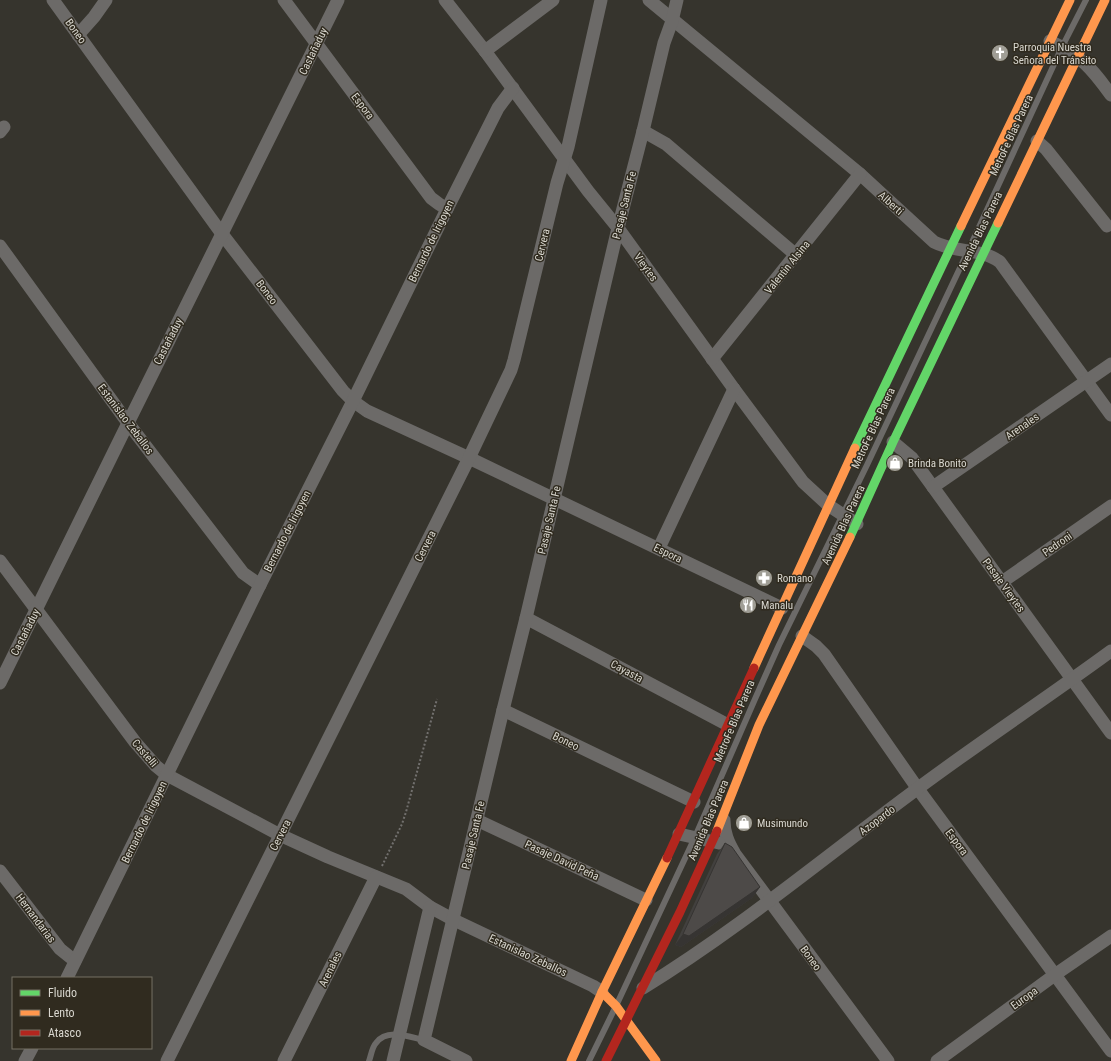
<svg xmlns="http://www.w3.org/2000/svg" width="1111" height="1061" font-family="'Roboto Condensed',sans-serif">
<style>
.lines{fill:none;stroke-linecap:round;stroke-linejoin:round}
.path{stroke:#72706e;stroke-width:2;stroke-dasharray:2 2;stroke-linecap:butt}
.lane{stroke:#6c6a68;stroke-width:6}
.street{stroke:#6c6a68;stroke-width:13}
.fast{stroke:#63d668;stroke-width:9}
.slow{stroke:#ff974d;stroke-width:9}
.jam{stroke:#b3261e;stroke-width:9}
.wall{fill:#42403e}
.shaded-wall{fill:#363432}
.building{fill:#4d4a48;stroke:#363432}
.labels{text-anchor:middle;stroke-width:3;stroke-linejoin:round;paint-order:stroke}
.street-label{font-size:11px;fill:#d9d7cf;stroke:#302b1f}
.poi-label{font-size:11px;fill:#d9d7cf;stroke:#302b1f;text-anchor:start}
</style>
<rect width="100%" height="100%" fill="#36342d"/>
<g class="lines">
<path class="path" d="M382,866l20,-42 4,-12 31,-113"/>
<g class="lane">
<path d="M369,1061c2,-5 3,-14 7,-18 11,-15 33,-6 48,-3"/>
<path d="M589,1061l27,-55 79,-169 60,-138 24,-54 88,-180 101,-214 94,-204 24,-47"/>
</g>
<g class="street">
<path d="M53,0l169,234 121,157 10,10 14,10 102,47 313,150"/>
<path d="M284,0l147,198 8,6 8,5"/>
<path d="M445,0l40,51 103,140 30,37 116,161 69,93 25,23 29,19"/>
<path d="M649,0l211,174 74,68c21,11 47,6 66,20l111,153"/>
<path d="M78,35l16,-18 12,-17"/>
<path d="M1050,41c31,15 41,26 61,54"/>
<path d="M485,51l68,-51"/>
<path d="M643,131l23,13 130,111"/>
<path d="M0,132l4,-5"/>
<path d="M1037,141l9,8 61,77"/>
<path d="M0,246l128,177 115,150 17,12"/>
<path d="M712,359l148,-185"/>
<path d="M893,442l19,16 21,29 178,246"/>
<path d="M933,487l178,-123"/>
<path d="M659,548l75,-159"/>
<path d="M0,561l135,181 21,24 11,9 113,60 48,22 78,32 24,18 24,13 139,66 9,6"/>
<path d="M1002,582l109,-76"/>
<path d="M526,618l202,107"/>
<path d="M802,636l14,10 8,8 94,135 193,262"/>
<path d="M0,683l128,-260 210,-423"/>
<path d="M503,710l191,92"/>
<path d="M477,820l169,80"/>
<path d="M724,820c0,13 4,22 11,34l153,207"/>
<path d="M679,834l40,9"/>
<path d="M0,871l60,78 15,12"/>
<path d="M67,978l193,-393 93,-184 94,-192 51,-101 15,-20"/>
<path d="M643,988c96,-59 183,-132 274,-199 63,-47 130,-91 194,-138"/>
<path d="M25,1061l7,-13"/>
<path d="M167,1061l302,-603 42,-88 3,-10 43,-177 11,-36 33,-147"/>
<path d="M284,1061l92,-184"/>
<path d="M393,1061l37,-154"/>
<path d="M466,1061l-42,-21 79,-330 23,-92 92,-390 25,-97 21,-88 8,-22 5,-21"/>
<path d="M937,1061l119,-87 55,-38"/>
</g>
<g class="fast">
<path d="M855,448l106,-222"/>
<path d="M850,537l43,-95 105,-219"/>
</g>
<g class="slow">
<path d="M998,223l107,-223"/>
<path d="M961,226l109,-226"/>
<path d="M754,668l101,-220"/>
<path d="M717,831l42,-106 91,-188"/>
<path d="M602,992l14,14 40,55"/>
<path d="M571,1061l31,-69 65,-134"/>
</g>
<g class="jam">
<path d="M667,858l87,-190"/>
<path d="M606,1061l74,-149 37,-81"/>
</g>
</g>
<path class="wall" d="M725,843l35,44 -8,11 -71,49 -6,-2 42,-91z"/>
<path class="shaded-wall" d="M760,887l-8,11 -71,49 -6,-2 8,-11z"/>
<path class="building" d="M725,843l7,4 28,40 -71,49 -6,-2z"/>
<defs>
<g id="church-disc" transform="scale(0.9)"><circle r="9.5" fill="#a09e96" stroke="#302b1f"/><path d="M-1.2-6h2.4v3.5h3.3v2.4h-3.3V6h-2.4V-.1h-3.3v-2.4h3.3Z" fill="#fff"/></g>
<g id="shop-disc" transform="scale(0.9)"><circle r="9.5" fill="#a09e96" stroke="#302b1f"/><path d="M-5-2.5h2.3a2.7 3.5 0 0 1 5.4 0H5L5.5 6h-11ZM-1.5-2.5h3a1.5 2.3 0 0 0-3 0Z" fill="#fff"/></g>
<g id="pharmacy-disc" transform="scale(0.9)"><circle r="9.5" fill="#a09e96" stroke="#302b1f"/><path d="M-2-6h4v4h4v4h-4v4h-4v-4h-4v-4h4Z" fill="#fff"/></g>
<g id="restaurant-disc" transform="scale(0.9)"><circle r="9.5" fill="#a09e96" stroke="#302b1f"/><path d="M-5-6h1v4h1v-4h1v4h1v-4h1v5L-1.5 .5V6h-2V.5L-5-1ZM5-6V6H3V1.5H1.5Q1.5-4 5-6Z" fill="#fff"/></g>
</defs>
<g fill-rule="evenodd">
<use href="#church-disc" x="1000" y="53"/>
<use href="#shop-disc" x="895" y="463"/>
<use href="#pharmacy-disc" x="764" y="578"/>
<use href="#restaurant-disc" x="748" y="605"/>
<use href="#shop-disc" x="744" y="823"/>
</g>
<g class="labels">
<g class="street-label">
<text transform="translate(76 31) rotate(54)" y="4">Boneo</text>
<text transform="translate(313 51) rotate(-64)" y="4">Castañaduy</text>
<text transform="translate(363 106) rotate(53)" y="4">Espora</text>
<text transform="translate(1011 135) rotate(-65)" y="4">MetroFe Blas Parera</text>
<text transform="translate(891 203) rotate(42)" y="4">Alberti</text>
<text transform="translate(624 205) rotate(-76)" y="4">Pasaje Santa Fe</text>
<text transform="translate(980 231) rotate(-64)" y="4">Avenida Blas Parera</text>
<text transform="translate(431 241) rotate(-64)" y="4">Bernardo de Irigoyen</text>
<text transform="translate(542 245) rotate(-76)" y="4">Cervera</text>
<text transform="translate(646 267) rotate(54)" y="4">Vieytes</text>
<text transform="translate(787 267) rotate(-51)" y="4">Valentin Alsina</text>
<text transform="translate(267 292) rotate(53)" y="4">Boneo</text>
<text transform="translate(168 341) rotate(-63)" y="4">Castañaduy</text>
<text transform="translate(126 419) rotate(53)" y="4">Estanislao Zeballos</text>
<text transform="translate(1022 426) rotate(-35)" y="4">Arenales</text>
<text transform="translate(873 428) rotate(-65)" y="4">MetroFe Blas Parera</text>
<text transform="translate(549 520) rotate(-77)" y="4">Pasaje Santa Fe</text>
<text transform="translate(843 525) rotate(-65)" y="4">Avenida Blas Parera</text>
<text transform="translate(287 531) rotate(-63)" y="4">Bernardo de Irigoyen</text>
<text transform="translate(1057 544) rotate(-35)" y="4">Pedroni</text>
<text transform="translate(425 546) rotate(-63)" y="4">Cervera</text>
<text transform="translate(668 553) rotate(26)" y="4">Espora</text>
<text transform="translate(1004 585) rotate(54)" y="4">Pasaje Vieytes</text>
<text transform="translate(25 632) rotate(-63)" y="4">Castañaduy</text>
<text transform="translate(627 671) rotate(28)" y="4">Cayasta</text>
<text transform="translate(734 721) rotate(-67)" y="4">MetroFe Blas Parera</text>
<text transform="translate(566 741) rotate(26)" y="4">Boneo</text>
<text transform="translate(145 753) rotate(49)" y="4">Castelli</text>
<text transform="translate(708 820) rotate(-67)" y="4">Avenida Blas Parera</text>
<text transform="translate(877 820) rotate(-37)" y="4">Azopardo</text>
<text transform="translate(144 822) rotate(-64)" y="4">Bernardo de Irigoyen</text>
<text transform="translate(280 835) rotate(-63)" y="4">Cervera</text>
<text transform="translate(473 835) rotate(-77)" y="4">Pasaje Santa Fe</text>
<text transform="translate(957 842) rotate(53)" y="4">Espora</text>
<text transform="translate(562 860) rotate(25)" y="4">Pasaje David Peña</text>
<text transform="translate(36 918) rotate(53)" y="4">Hernandarias</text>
<text transform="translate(528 955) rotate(25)" y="4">Estanislao Zeballos</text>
<text transform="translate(811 958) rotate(54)" y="4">Boneo</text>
<text transform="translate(330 969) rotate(-64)" y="4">Arenales</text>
<text transform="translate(1024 998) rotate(-36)" y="4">Europa</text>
</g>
<g class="poi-label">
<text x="1013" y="51">Parroquia Nuestra<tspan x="1013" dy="13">Señora del Tránsito</tspan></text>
<text x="908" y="467">Brinda Bonito</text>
<text x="777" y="582">Romano</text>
<text x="761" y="609">Manalu</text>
<text x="757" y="827">Musimundo</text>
</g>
</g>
<rect x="12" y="977" width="140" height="72" fill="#302b1f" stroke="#747065"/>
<rect x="20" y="990" width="20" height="6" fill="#63d668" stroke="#747065"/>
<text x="48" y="997" font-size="12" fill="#d9d7cf">Fluido</text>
<rect x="20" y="1010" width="20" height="6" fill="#ff974d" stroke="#747065"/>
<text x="48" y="1017" font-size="12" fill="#d9d7cf">Lento</text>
<rect x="20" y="1030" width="20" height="6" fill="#b3261e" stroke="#747065"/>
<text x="48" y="1037" font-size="12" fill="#d9d7cf">Atasco</text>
</svg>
